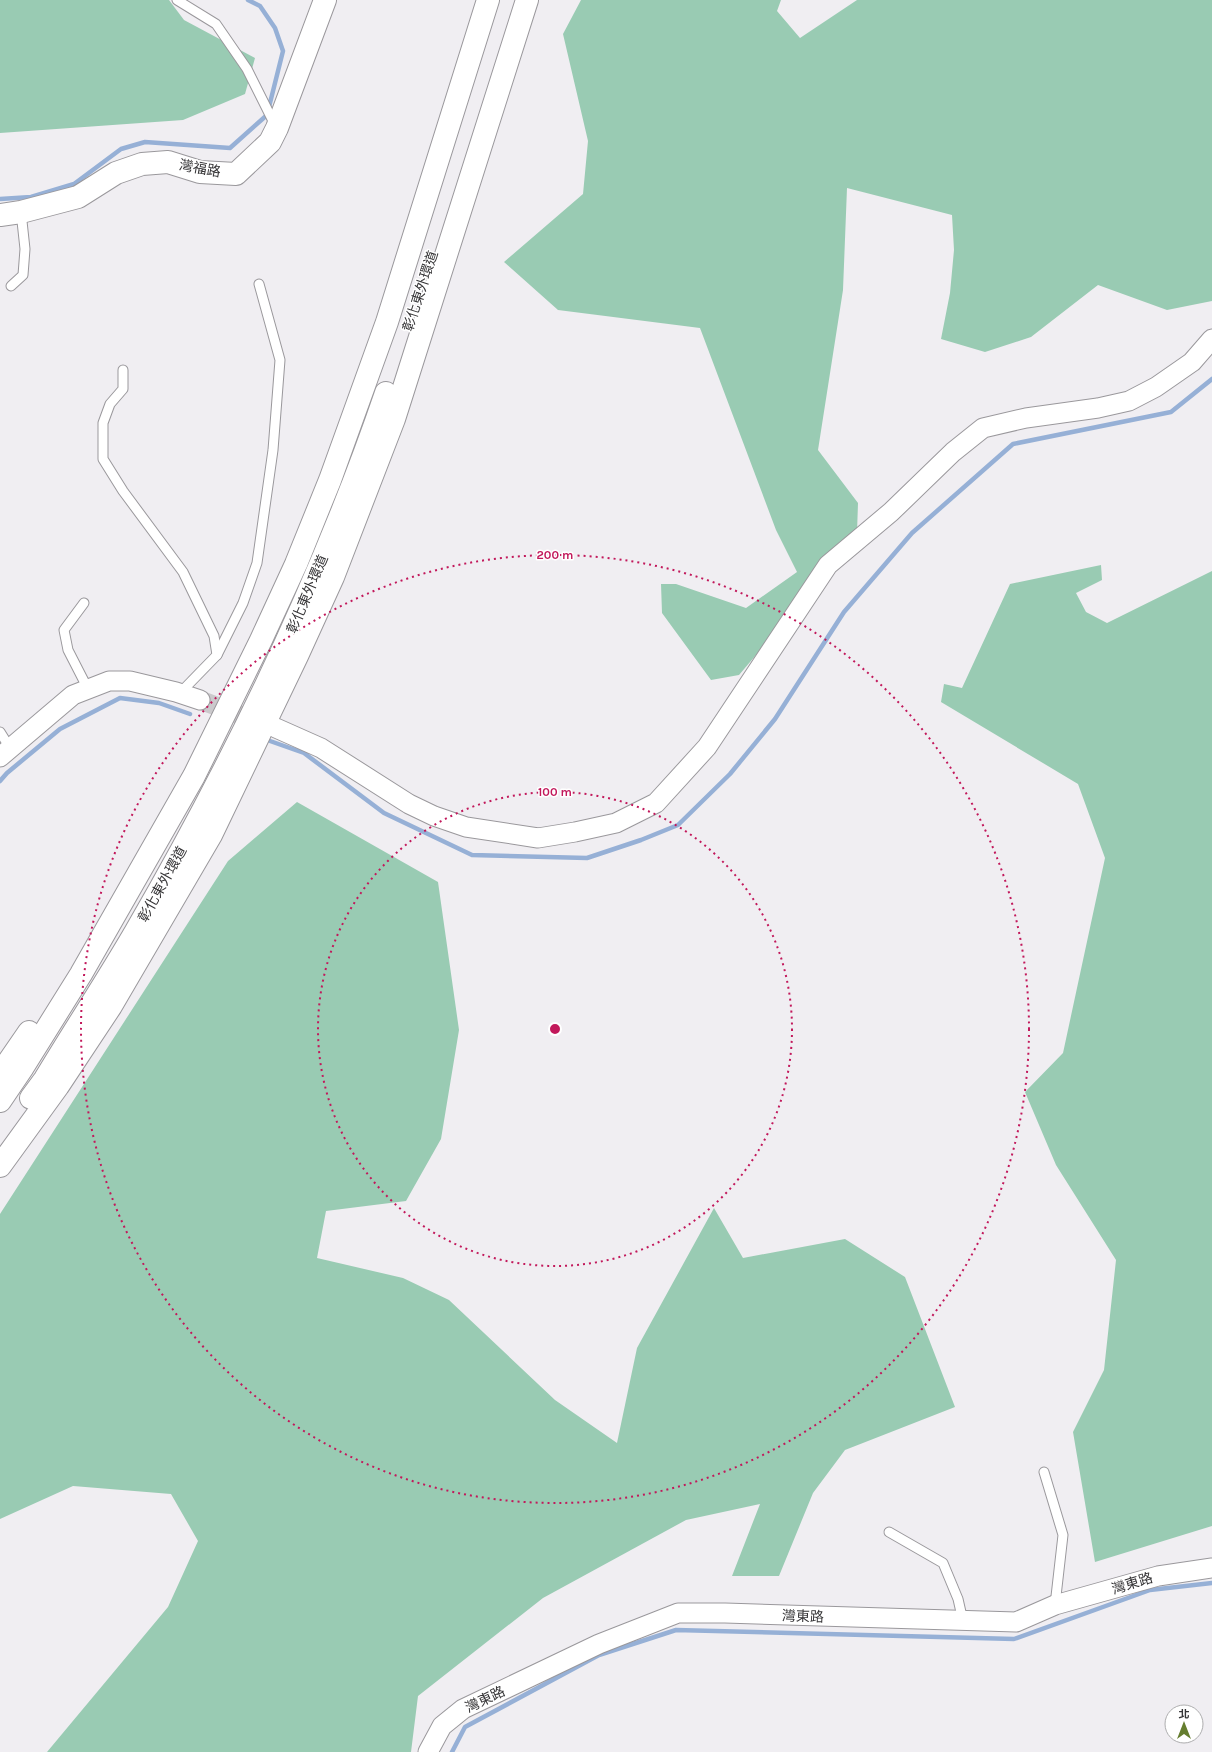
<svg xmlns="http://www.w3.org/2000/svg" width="1212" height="1752" font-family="Karla,'Noto Sans TC',sans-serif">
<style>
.forest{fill:#99cbb3}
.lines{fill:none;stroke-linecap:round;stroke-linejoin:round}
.stream{stroke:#96b0d6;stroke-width:4.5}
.street-tunnel{stroke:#cbc9cc;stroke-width:19;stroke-dasharray:19 10;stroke-linecap:butt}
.lane-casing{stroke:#9a989c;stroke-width:11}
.street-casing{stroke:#9a989c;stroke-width:21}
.secondary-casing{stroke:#9a989c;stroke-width:24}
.primary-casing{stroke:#9a989c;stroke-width:24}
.lane{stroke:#fff;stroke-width:9}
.street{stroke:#fff;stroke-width:19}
.secondary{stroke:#fff;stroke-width:22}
.primary{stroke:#fff;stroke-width:22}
.ring{fill:none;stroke:#c2185b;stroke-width:2;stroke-dasharray:2 4}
.labels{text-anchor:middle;stroke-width:3;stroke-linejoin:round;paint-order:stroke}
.street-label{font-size:14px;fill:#353436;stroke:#fff}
.centre{fill:#c2185b;stroke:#fff;stroke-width:2}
.ring-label{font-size:12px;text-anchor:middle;font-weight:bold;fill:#c2185b;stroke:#fff;stroke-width:3;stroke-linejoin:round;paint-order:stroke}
</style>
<rect width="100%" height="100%" fill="#f0eef2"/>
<g class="forest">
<path d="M0,0h169l15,20 71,38 -10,36 -62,26 -183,13z"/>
<path d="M581,0h200l-4,11 23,27 57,-38h355v301l-45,9 -69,-25 -67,52 -46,15 -44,-13 9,-46 4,-43 -2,-35 -105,-27 -4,102 -25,160 40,53 -1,30 -33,42 -85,100 -28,5 -49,-67 -1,-29h15l70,24 51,-36 -21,-42 -76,-202 -142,-18 -54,-48 79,-68 5,-53 -25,-107z"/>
<path d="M1101,565l1,15 -26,13 10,19 21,11 105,-52v955l-117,36 -22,-130 31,-62 12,-110 -60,-95 -31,-73 38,-39 42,-195 -27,-74 -137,-82 3,-18 18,4 48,-104z"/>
<path d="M297,802l141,80 21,148 -18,109 -35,62 -80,10 -9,47 86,20 46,22 106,100 62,43 20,-95 77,-140 29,50 102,-19 60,38 50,130 -110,43 -32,43 -34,83h-47l28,-72 -74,16 -143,78 -125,98 -7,56h-364l121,-145 30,-66 -27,-47 -98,-8 -73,33v-305l228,-353z"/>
</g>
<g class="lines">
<g class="stream">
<path d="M0,199l31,-2 43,-13 47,-35 24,-7 85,6 37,-33 16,-64 -8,-23 -15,-22 -12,-6"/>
<path d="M270,741l34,12 80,60 88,42 115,3 54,-18 37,-15 52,-51 45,-55 69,-107 68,-79 101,-89 158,-32 41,-33"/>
<path d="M0,781l7,-8 53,-44 60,-31 39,5 31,11"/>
<path d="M452,1752l13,-25 134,-72 77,-25 338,9 136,-49 62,-7"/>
</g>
<path class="street-tunnel" d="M200,700l64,24"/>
<g class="lane-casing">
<g id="lane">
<path d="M177,0l39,24 31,45 28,56"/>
<path d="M11,286l12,-11 2,-26 -4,-37"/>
<path d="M123,370v19l-13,15 -7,19v36l20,32 60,81 31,64 3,19 -37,38"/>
<path d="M84,603l-20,27 4,20 20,39"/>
<path d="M217,655l26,-52 14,-40 16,-113 7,-90 -21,-76"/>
<path d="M0,732l10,16"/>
<path d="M1044,1472l19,63 -8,70"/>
<path d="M889,1532l54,31 15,36 5,22"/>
</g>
</g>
<g class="street-casing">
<g id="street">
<path d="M276,728l45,20 88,56 25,12 32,11 72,11 37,-6 41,-9 40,-20 51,-56 121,-182 63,-53 62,-60 30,-24 43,-10 72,-10 31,-7 27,-14 36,-25 20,-23"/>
<path d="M0,757l73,-62 36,-14h21l46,11 24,8"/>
<path d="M428,1752l14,-26 21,-17 136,-65 79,-31h47l291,9 39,-17 103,-29 54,-8"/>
</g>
</g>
<g class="secondary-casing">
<path id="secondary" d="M0,215l21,-3 57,-15 38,-24 26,-9 26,-2 32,10 36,2 34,-32 7,-14 48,-128"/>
</g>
<g class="primary-casing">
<g id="primary">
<path d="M0,1074l29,-42"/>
<path d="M31,1098l14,-19c30,-50 62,-98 91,-148 99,-171 186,-351 250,-538"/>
<path d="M0,1101l23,-34 58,-93 113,-198 67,-136 35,-76 34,-84 57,-158 101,-322"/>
<path d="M0,1166l58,-80 53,-80 100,-171 86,-179 36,-79 61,-158 133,-419"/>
</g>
</g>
<use href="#lane" class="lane"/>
<use href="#street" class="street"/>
<use href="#secondary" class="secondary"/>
<use href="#primary" class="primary"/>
</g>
<g class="ring">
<circle cx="555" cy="1029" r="237"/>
<circle cx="555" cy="1029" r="474"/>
</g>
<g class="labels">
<g class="street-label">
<text transform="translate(200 168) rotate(10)" y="5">灣福路</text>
<text transform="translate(420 291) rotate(-72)" y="5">彰化東外環道</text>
<text transform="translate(307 594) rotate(-67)" y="5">彰化東外環道</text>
<text transform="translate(162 884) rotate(-61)" y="5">彰化東外環道</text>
<text transform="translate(1132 1583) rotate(-17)" y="5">灣東路</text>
<text transform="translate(803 1616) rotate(2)" y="5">灣東路</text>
<text transform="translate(485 1699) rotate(-26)" y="5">灣東路</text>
</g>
</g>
<circle cx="555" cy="1029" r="6" class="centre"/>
<g class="ring-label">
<text x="555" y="559">200 m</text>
<text x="555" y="796">100 m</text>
</g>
<g transform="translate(1184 1724)"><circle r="19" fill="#ffffff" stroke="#aeaeaf"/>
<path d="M0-3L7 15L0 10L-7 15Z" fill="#657d2f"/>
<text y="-6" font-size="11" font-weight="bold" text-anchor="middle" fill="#353436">北</text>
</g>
</svg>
